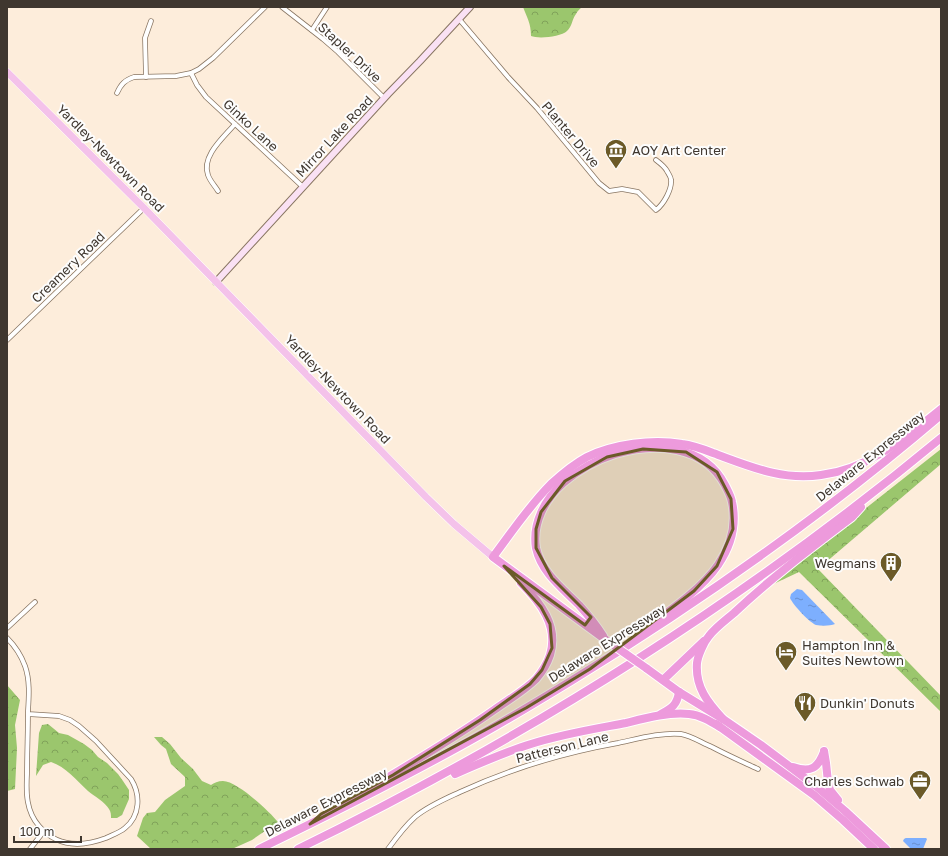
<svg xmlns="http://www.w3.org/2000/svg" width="948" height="856" font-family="'Golos Text',sans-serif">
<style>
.forest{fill:url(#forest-crowns)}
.water{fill:url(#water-ripples)}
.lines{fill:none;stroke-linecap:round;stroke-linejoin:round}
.street-casing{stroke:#897663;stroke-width:5.5}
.secondary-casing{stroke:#897663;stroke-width:8}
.primary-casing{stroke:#fff;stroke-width:8}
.highway-casing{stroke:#fff;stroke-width:10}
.street{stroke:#fff;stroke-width:4}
.secondary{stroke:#fae1f4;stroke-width:6}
.primary{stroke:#f4c2ea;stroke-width:7}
.highway{stroke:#ed9adc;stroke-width:8}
.highway-bridge-casing{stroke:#fff;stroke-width:10;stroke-linecap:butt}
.highway-bridge{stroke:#ed9adc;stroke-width:8}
.marked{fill:#6b5a28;fill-opacity:0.2;stroke:#6b5a28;stroke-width:3;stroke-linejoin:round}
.labels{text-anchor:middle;stroke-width:4;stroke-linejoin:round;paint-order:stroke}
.street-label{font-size:13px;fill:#3f372f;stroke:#fdfdfd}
.poi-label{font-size:13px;fill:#3f372f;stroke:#fdfdfd;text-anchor:start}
</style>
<defs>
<pattern id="forest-crowns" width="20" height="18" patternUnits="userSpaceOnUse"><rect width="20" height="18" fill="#9bc66d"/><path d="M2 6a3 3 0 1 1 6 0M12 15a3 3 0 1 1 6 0" fill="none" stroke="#80a25a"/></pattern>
<pattern id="water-ripples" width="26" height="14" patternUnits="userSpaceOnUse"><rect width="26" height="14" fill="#7daffe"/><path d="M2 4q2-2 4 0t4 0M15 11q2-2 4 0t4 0" fill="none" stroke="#688fce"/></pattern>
</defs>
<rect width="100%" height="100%" fill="#fdeddb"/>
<g class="forest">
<path d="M523,7h59c-2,2 -5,4 -6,7 -4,5 -4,13 -9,17 -6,6 -29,8 -36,5 0,-13 -4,-18 -8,-29z"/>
<path d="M941,449v15l-123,105 123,127v16l-142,-140 -32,15 28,-23z"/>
<path d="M7,685l13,15 -5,25 2,23 -2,41 -8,2z"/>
<path d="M48,724l11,9 9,2 16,9 8,6 6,7 9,6 11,11 5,7 6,9v9l-7,16 -5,3h-6c0,-3 0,-6 -2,-9 -4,-7 -15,-13 -21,-18 -12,-11 -22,-24 -37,-29l-8,3 -7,11 3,-43 3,-8z"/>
<path d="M154,737h8l8,7 11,14 12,11 9,12 9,4c3,-2 7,-4 12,-4 14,0 46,30 55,41l-26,18 -20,9h-81l-14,-13 6,-18 4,-5 8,-1 10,-12 20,-14v-9l-14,-13 -5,-15 -5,-4z"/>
</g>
<g class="water">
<path d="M797,589l5,1 33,34c-5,2 -13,2 -19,1 -6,-2 -23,-20 -26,-27l1,-4z"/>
<path d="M906,838h20l1,1 -4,10h-12l-8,-8 1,-2z"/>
</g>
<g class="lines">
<g class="street-casing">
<g id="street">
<path d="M282,7l41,32 15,13 46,46"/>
<path d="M459,19l49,58 29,31 62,75 10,8 13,-2 16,3 18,18c8,-6 16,-21 15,-30 0,-3 -3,-7 -4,-9 -2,-4 -7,-8 -11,-11"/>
<path d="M312,30l15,-23"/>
<path d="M191,73l6,12 9,12 97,90"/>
<path d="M146,77l-1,-39 6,-17"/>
<path d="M117,93c4,-9 8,-13 17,-16l42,-1 15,-3 8,-4 14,-11 52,-51"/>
<path d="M218,191c-3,-5 -8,-10 -10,-16 -7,-19 16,-38 27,-51"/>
<path d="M7,340l137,-132"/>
<path d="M7,628l28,-26"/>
<path d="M7,638c8,8 14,17 18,28 5,14 4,30 3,45 0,21 -1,42 -1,63 -1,19 -1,37 12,52 18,21 43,21 67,12 6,-3 13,-5 19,-10 15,-12 16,-33 6,-49l-35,-38 -17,-15 -9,-6 -11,-4 -31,-2"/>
<path d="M30,849l14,-18"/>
<path d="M388,849c8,-11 17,-23 27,-32 13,-11 30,-18 45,-25 52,-24 102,-39 158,-49 19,-4 45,-11 63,-9 11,2 21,9 31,13 15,8 31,15 46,22"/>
</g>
</g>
<g class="secondary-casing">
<path id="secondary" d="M216,282l172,-188 32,-33 50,-54"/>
</g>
<g class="primary-casing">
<path id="primary" d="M7,72l137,136 282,289 28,27 39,33"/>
</g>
<g class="highway-casing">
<g id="highway">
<path d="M603,636c-7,-11 -15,-21 -24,-31 -17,-17 -38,-33 -43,-57 -4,-25 9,-49 27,-65 15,-13 33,-23 52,-29 40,-12 89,-9 110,31 3,6 6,11 7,17 5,23 -1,44 -14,63 -15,22 -44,43 -65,58"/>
<path d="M606,640l-113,-83c18,-24 36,-51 58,-73 11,-10 23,-20 36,-27 27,-13 65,-18 95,-13 10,1 21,5 31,9 36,13 69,28 108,22 48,-6 84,-37 120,-66"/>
<path d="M646,668l33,24 44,27 38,26 56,42 28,24 41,38"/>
<path d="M663,680l41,-39"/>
<path d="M661,714c11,-6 16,-9 18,-22"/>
<path d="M723,719c-15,-16 -28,-32 -26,-56 1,-8 7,-21 12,-27 7,-9 17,-16 25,-23 37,-35 77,-65 118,-96l9,-10"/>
<path d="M716,724l98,71 29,25 31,29"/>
<path d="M824,751l2,12 2,19 2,8 8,10"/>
<path d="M793,767c18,6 25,1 31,-15"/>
<path d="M455,774c25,-11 50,-22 76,-30 31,-10 63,-15 95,-21 20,-5 42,-11 63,-9 11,1 21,7 31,13"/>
<path d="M365,791c44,-26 88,-52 129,-81 14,-10 30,-19 42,-31 6,-7 11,-15 14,-24 9,-29 -10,-53 -29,-72"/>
<path d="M259,849c68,-33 136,-67 203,-104 37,-20 73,-42 109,-64 129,-79 254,-167 370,-266"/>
<path d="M298,849c230,-112 446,-248 643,-411"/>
</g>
</g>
<use href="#street" class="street"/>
<use href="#secondary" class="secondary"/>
<use href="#primary" class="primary"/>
<use href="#highway" class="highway"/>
<g class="highway-bridge-casing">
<path id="highway-bridge" d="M606,640l40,28"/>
</g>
<use href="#highway-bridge" class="highway-bridge"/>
</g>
<path class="marked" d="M643,449l43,3 31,20 14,27 2,30 -16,37 -23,25 -104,78 -64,39 -216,116 11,-10 72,-39 87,-55 50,-36 12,-14 10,-22 -2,-24 -9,-17 -37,-41 81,59 6,-8 -39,-39 -16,-30v-19l5,-17 24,-31 42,-24z"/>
<defs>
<g id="museum-pin" transform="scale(1.15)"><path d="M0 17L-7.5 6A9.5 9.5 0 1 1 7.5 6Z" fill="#6b5a28" stroke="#fdfdfd"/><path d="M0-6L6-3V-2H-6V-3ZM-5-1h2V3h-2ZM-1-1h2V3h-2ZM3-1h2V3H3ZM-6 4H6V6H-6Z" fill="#fff"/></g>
<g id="building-pin" transform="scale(1.15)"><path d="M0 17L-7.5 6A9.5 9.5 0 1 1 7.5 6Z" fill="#6b5a28" stroke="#fdfdfd"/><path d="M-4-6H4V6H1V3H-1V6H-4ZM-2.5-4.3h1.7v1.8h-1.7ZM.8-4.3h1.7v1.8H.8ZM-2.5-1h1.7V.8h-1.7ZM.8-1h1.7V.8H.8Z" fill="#fff"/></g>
<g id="hotel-pin" transform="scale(1.15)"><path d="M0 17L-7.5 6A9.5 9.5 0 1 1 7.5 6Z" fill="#6b5a28" stroke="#fdfdfd"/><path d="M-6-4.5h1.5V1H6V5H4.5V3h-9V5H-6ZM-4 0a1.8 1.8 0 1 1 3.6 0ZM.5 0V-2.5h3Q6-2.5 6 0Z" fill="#fff"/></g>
<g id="restaurant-pin" transform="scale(1.15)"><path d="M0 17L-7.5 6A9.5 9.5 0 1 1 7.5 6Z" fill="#6b5a28" stroke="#fdfdfd"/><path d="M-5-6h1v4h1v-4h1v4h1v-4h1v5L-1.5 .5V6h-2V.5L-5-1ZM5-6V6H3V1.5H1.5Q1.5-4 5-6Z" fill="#fff"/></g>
<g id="office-pin" transform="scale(1.15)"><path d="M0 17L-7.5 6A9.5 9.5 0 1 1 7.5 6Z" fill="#6b5a28" stroke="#fdfdfd"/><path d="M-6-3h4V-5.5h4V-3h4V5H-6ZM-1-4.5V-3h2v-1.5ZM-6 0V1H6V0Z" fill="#fff"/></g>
</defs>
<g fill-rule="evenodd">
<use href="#museum-pin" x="616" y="150"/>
<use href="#building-pin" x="891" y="563"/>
<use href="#hotel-pin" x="786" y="652"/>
<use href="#restaurant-pin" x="805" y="703"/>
<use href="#office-pin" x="920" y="781"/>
</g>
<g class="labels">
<g class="street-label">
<text transform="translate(350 52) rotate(43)" y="5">Stapler Drive</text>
<text transform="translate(251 125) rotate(43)" y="5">Ginko Lane</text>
<text transform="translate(571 134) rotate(50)" y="5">Planter Drive</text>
<text transform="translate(334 136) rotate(-47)" y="5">Mirror Lake Road</text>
<text transform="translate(111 158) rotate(45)" y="5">Yardley-Newtown Road</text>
<text transform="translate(68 267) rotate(-44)" y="5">Creamery Road</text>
<text transform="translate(338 389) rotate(46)" y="5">Yardley-Newtown Road</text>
<text transform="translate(870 456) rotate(-39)" y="5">Delaware Expressway</text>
<text transform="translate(607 643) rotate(-32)" y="5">Delaware Expressway</text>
<text transform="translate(562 747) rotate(-14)" y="5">Patterson Lane</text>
<text transform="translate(326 802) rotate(-27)" y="5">Delaware Expressway</text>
</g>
<g class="poi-label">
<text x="632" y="155">AOY Art Center</text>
<text x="876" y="568" text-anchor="end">Wegmans</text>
<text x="802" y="650">Hampton Inn &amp;<tspan x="802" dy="15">Suites Newtown</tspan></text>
<text x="820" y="708">Dunkin' Donuts</text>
<text x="904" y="786" text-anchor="end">Charles Schwab</text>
</g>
</g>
<rect width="948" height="856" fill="none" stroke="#3f372f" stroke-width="16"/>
<path d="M14 836v6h67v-6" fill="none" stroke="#3f372f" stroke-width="2"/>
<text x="20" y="836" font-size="12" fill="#3f372f" stroke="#fdfdfd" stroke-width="3" paint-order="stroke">100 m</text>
</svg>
